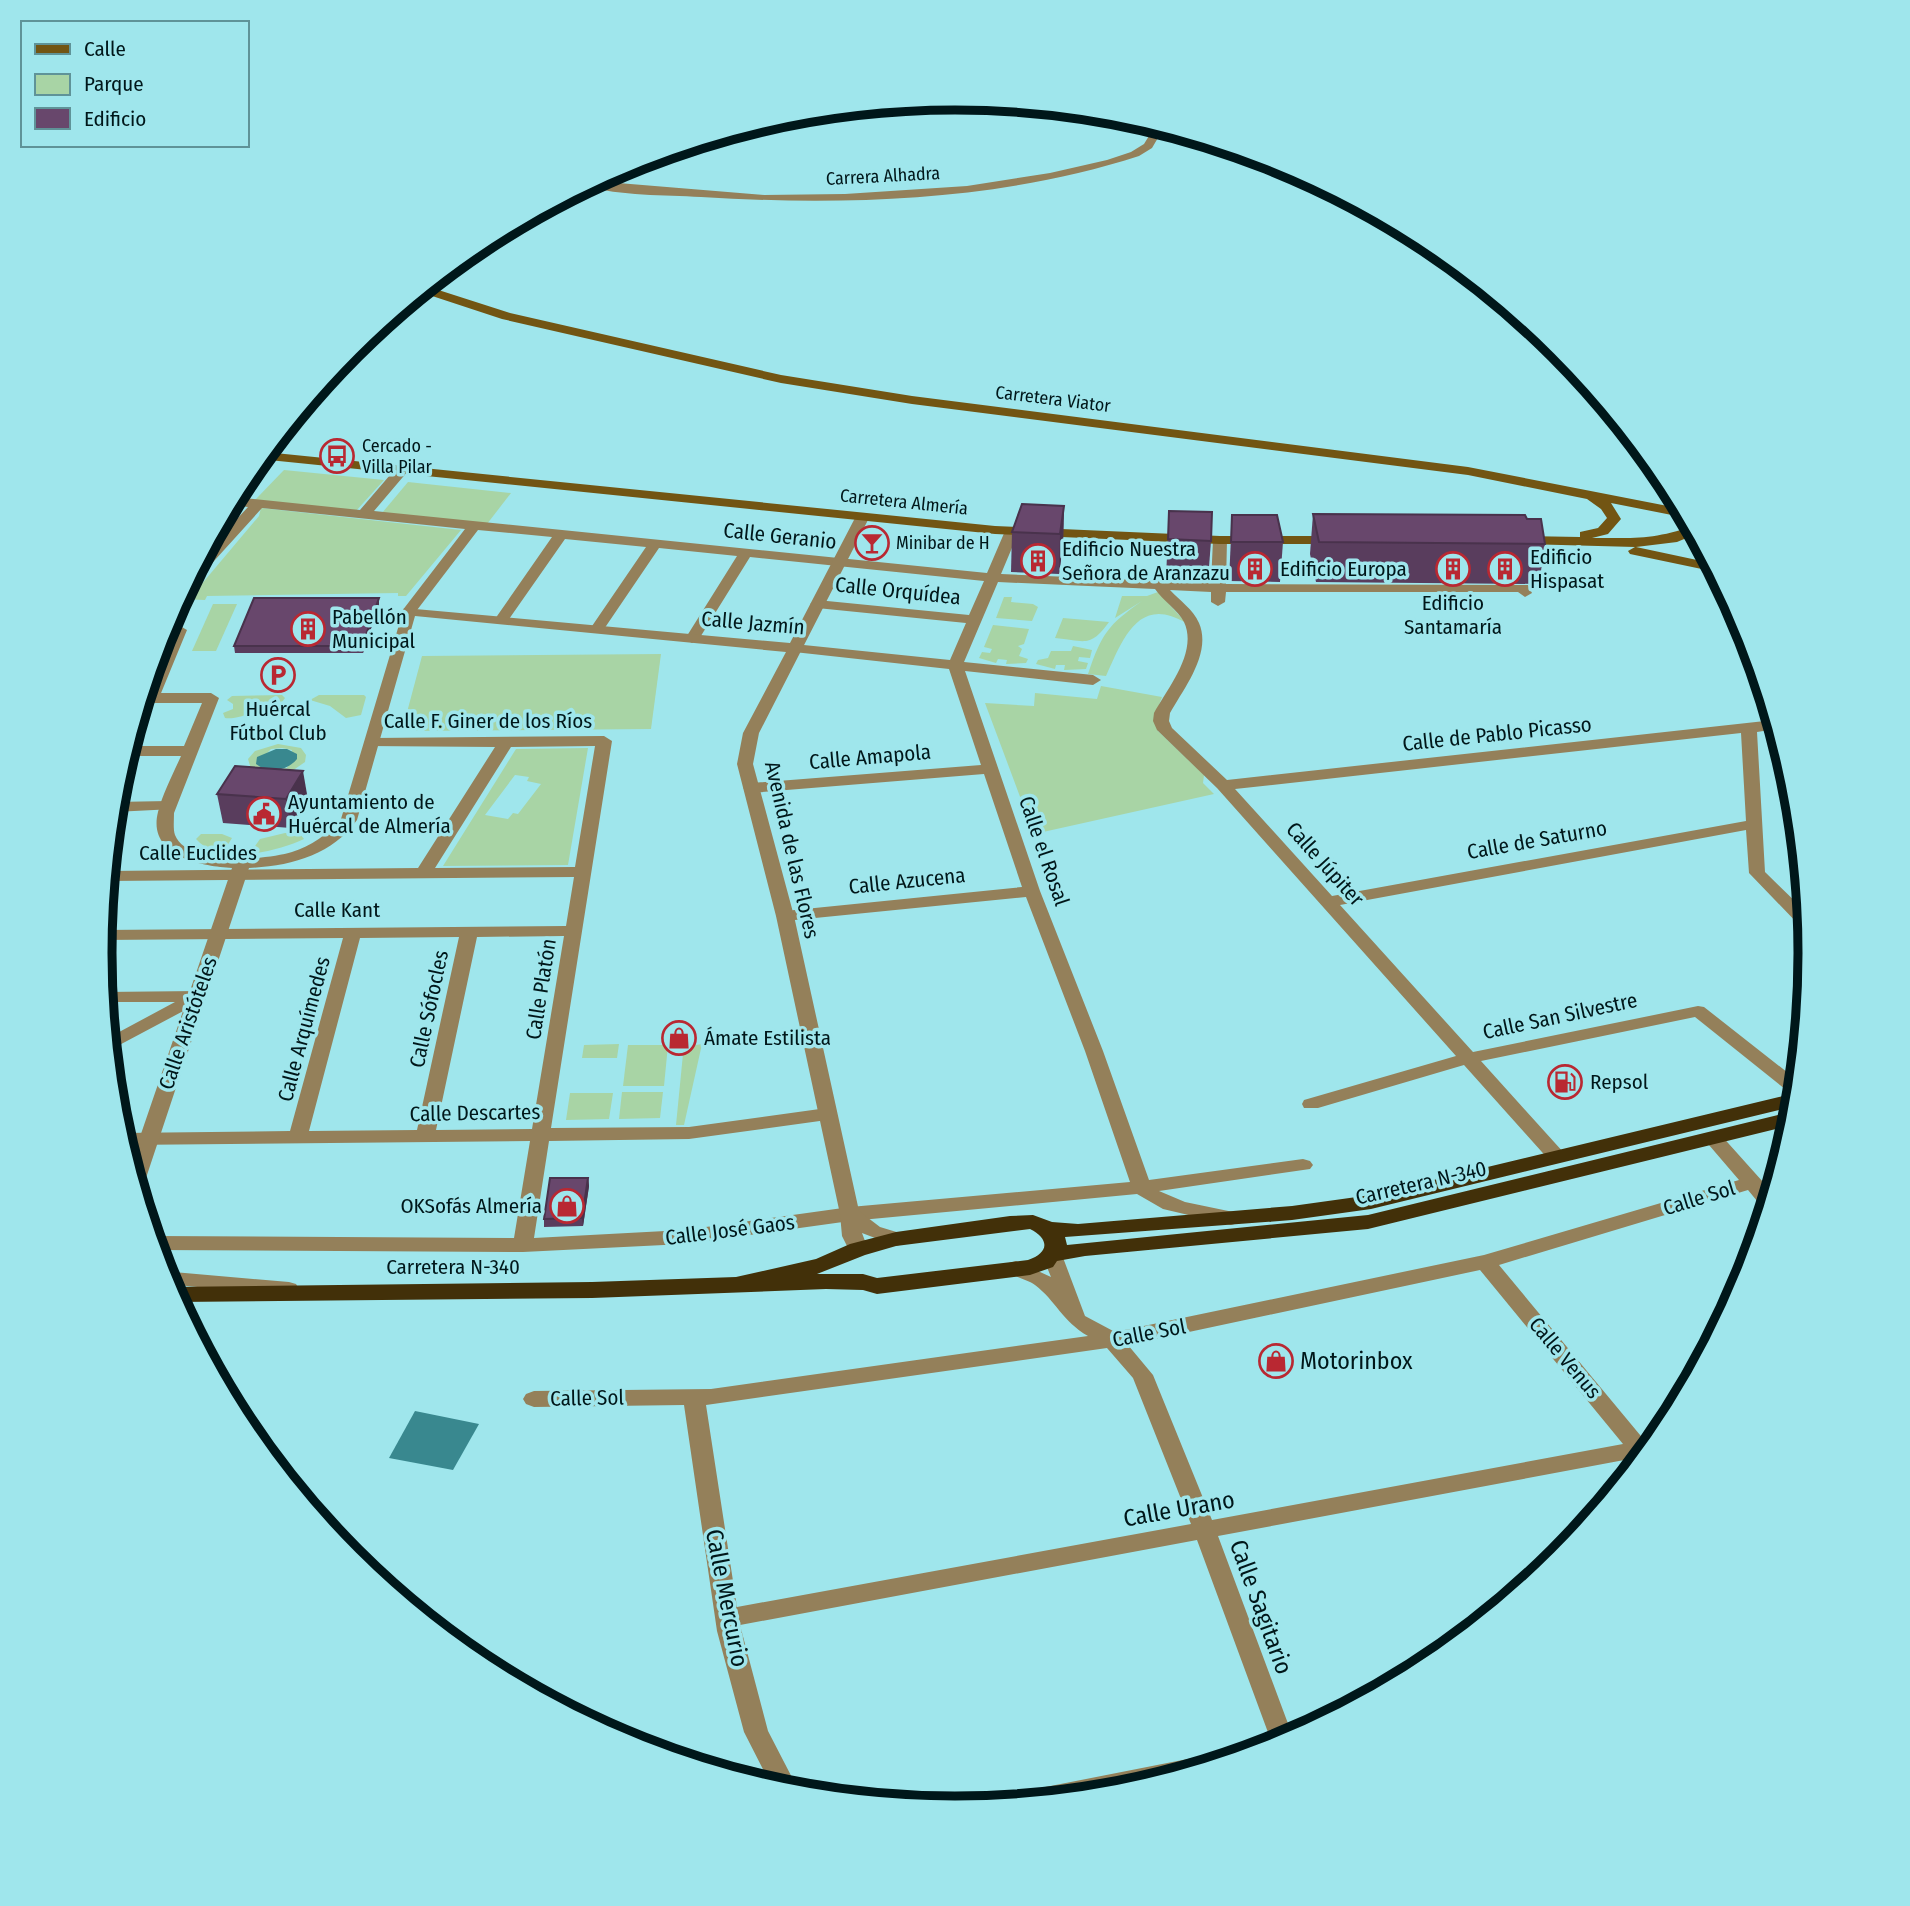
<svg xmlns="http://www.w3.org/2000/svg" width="1910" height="1906" font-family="'Fira Sans Condensed',sans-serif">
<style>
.green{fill:#a8d4a5;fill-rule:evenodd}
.water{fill:#39888f}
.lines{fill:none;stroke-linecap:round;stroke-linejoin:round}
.minor{fill:#94805a;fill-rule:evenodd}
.tertiary{fill:#94805a;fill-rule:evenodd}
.secondary{fill:#725513;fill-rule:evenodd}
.trunk{fill:#423009;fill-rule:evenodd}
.wall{fill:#593d5d}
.shaded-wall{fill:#49324c}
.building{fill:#68476c;stroke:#49324c;stroke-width:2}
.labels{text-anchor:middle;stroke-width:7;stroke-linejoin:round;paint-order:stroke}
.far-street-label{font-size:18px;fill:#00171a;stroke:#9fe6ec}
.far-poi-label{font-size:18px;fill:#00171a;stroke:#9fe6ec;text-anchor:start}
.street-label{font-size:21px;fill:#00171a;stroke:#9fe6ec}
.poi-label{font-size:21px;fill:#00171a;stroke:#9fe6ec;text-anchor:start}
.near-poi-label{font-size:24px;fill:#00171a;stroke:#9fe6ec;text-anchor:start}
.near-street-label{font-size:24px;fill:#00171a;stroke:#9fe6ec}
.rim{fill:none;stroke:#00171a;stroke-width:9}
</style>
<rect width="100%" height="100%" fill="#9fe6ec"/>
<g class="green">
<path d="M284,470l100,10 -28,31 -101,-11z"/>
<path d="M408,482l103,11 -24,31 -105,-11z"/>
<path d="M261,508l200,22 -55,66h-8v-3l-191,3 -2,4 -25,-1 6,-13h14l59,-70z"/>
<path d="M1158,592l28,31c-48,-29 -64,18 -80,53l-18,-2c14,-41 20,-49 54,-73l-27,17 7,-22h25z"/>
<path d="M1004,597h8l-1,5 22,2 5,3 -6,14 -36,-3z"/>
<path d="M213,604h24l-21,47h-24z"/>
<path d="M1063,618l46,4c-19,26 -23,19 -54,16z"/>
<path d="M993,625l36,4 -5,15 -6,2 4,3 -3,7 9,3 -2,4 -20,1 1,-4 -9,-1 -2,4 -17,-5 3,-6 8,1 2,-4 -8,-2z"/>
<path d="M1073,646l19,4 -2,8 -11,-1 -1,4 10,2 -2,6 -22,1 1,-5h-9l-1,4 -19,-5 2,-4 10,-2 3,-7h20z"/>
<path d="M661,654l-10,75 -249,2 20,-75z"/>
<path d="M1101,686l61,11 -6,16 2,18 46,44 -1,8 11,11 -180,40 -49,-131 49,3 1,-13 62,6z"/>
<path d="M319,695h45l2,2 -5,18 -15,3 -16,-12 -20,-6z"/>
<path d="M232,696l50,-1 3,3 -3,4c-18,4 -40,18 -57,16l-2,-5 10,-4v-5l-6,-4z"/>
<path d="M278,744l23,4 5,7 -1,7 -13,9 -41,-2 -3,-10 7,-8zM282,748l10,2 -5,18 -14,2 -16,-6 14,-15z"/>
<path d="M588,748l-20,117 -125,1 73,-117zM515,775l14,2 -2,4 14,3 -23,30 -5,-1 -5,6 -23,-4z"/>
<path d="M285,833l15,1 4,5c-28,13 -84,27 -108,0l5,-5h21l10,4 -5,8 2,2 24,1 7,-10z"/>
<path d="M619,1044l-2,14h-35l2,-13z"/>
<path d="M702,1044l-18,81h-8l7,-71 13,-9z"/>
<path d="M628,1045h40l-4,41h-41z"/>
<path d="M622,1092h41l-3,26 -41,1z"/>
<path d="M570,1093h43l-4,26 -43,1z"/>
</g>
<g class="water">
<path d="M276,749h11l10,5v5c-10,12 -28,15 -41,5l1,-7z"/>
<path d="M415,1411l64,13 -26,46 -64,-12z"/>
</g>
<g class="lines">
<g class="minor">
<path d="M1150,123l10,3 2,5 -10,17 -13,8c-139,45 -293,50 -438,41 -37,-2 -80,-1 -116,-11l9,-5 170,14 81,-1 122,-8 83,-13 57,-13 24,-8 13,-8 8,-13z"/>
<path d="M401,467l7,4 -34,40 613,62 18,-42 7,-4 7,4 -18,43 210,9 2,-43 7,-4 7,4 -1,44 302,1 4,8 -7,4 -7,-5h-292l-1,10 -7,4 -7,-4v-10l-41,-2c10,11 23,19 29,33 13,30 -15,65 -29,90l-1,8 3,7 55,52 547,-60 2,9 -19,3 8,140 41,40 2,16 -7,-1 -52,-54 -3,-43 -406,75 133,147 225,-46 6,1 93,73 -1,15 -6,-2 -95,-76 -214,44 83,92 3,4 -3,4h-14l-86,-96 -146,43h-14l-2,-4 2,-4 152,-44 -239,-268 -60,-58 -4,-9 1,-8c14,-25 44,-61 30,-91 -6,-12 -21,-21 -29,-33l-157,-7 -34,80 129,13 8,5 -8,5 -128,-14 75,220 63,160 46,129 154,-21 7,2 3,4 -3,4 -151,22 26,11 53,11 3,5 -3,5 -7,2 -68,-16 -26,-15 -287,27 -166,23 -161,8 -367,-2 -4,-13 2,-1 360,2 16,-97 -406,4 -3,-12 169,-2 53,-193 -241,2v-10l464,-4 8,-49 -467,4 1,-10 310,-3 77,-121 -128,-1 -2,-3 8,-5 231,-2 8,5 -61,387 138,-1 138,-19 9,6 -9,6 -138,19 -140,2 -15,97 150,-8 166,-23 280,-25 -45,-131 -59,-154 -241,24 -9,-5 9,-5 237,-24 -38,-113 -233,19 -8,-5 8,-5 230,-18 -32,-96 -155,-17 -7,-4 7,-4 156,16 16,-37 -149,-15 -7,-4 7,-4 152,15 15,-34 -234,-24 -51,82 -7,4 -7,-4 52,-83 -78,-8 -57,84 -5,1 -7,-4 56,-82 -81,-8 -58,83 -5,1 -7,-4 57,-82 -74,-7 -64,84 -5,1 -7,-4 63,-82 -203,-21 -67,74 -7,1 13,-25 47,-51 -18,-2 4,-8 126,13 36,-42zM1741,733l5,88 -414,75 -97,-107zM595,746l-20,121 -140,1 76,-121zM564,936l-32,193 -96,1 41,-193zM459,937l-42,193 -108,1 51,-193z"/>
<path d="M165,626h15l7,4 -28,68 -8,5 -8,-5 28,-64h-8z"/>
<path d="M168,801l8,5 -2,3 -60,3 1,-10z"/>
<path d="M198,991l6,1 3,4 -3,4 -94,50 -2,-12 67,-36h-70l-1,-10z"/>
<path d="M1713,1132l7,2 52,58 -5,16 -5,-1 -14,-17 -249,75 151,182 -11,14 -4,-3 -417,78 75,201 -20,9 -76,-206 -457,85 28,106 31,60h-11l-16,-4 -28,-55 -27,-101 -33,-226 -150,2 -8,-3 -3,-5 3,-5 8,-3 177,-2 377,-53c-26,-15 -32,-35 -53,-51 -9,-7 -23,-7 -29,-17l3,-5 7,-2 35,16 -9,-22 3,-5h14l3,5 23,61 30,16 369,-77 255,-75 -36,-42 3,-4zM1480,1270l143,174 -411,76 -59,-145 -25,-30zM1107,1348l26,30 58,146 -454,83 -31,-202z"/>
<path d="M1213,1754l9,3 2,4 -103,31 -113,10 3,-7 9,-3z"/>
</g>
<g class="tertiary">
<path d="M862,514l7,4 -110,215 -6,31 41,152 65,295 21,16 23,7 3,5 -3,5 -7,2 -34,-13 6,16 -3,5h-14l-9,-18 -2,-22 -64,-298 -39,-152 6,-31 43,-81 -371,-36 -58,204c-25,35 -66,46 -108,48l-104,313 -8,6 -7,-21 102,-298c-32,-2 -85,-12 -74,-56 5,-19 15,-38 23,-56h-54l2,-10h55l18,-43h-59l2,-10h66l8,5 -45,115c0,7 -1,16 1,22 13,32 90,25 117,17 19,-6 36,-18 49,-33l63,-211 386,35 65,-125z"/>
<path d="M162,1271l127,11 7,2 3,5 -3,5 -7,2 -122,-12z"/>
</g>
<g class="secondary">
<path d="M426,286l84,27 271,62 131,21 556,71 215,42 4,9 -76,-15 10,16 -13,15 -16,4c40,0 62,2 100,-12l4,8 -19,8 -41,5 75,16 5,9 -86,-18 -2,-3 7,-4 -113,-3 -7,-4 7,-4 58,1v-5l18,-4 9,-10 -6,-9 -14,-10 -119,-24 -556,-71 -131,-21 -279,-64 -82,-27z"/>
<path d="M265,452l730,74 225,10h113l7,4 -7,4h-113l-225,-10 -736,-75z"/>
</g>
<path class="trunk" d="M1796,1093l-1,13 -424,103 -79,11 -227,17 2,8 301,-30 426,-104 -2,14 -424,104 -283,27 -28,5 -4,6 -23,8 -153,19 -14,-4 -37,-1 -234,9 -415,4 -8,-15 423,-5 144,-5 80,-18 34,-15 46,-12 114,-16 23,-1 19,7 26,2 214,-18 79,-11zM1030,1229c20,10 19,24 -2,31l-151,18 -14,-4h-46l48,-19 31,-9z"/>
</g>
<g class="wall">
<path d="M1064,506l-1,39 -4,29 -48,-2 1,-40z"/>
<path d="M1169,511l42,30 -3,39 -42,-2z"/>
<path d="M1313,514l214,5 18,25 -6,40 -223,-2 -6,-28z"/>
<path d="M1232,515l51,27 -3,40 -51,-1z"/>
<path d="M379,598v6l-16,49h-128l-1,-7z"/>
<path d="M217,794l91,6 -17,28 -68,-5z"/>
<path d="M588,1178l1,8 -6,40 -39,1v-8z"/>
</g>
<g class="shaded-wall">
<path d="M1064,506l-1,39 -4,29 1,-40z"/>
<path d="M379,598v6l-16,49 -1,-7z"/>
<path d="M303,771l5,29 -17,28 -5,-29z"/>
<path d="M588,1178l1,8 -6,40 -1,-8z"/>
</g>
<g class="building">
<path d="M1022,504l42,2 -4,28 -48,-2z"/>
<path d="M1169,511l43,1 -1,29 -43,-2z"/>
<path d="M1313,514l212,1 2,4h14l4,25 -226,-2z"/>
<path d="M1232,515h45l6,27h-52z"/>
<path d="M254,598h125l-17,48h-128z"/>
<path d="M235,766l68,5 -17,28 -69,-5z"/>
<path d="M550,1178h38l-6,40 -38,1z"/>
</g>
<defs>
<g id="bus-ring" transform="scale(1.75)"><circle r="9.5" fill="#9fe6ec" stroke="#b92832" stroke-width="1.5"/><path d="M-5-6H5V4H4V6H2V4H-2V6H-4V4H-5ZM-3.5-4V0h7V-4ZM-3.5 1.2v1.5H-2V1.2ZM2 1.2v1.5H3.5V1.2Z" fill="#b92832"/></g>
<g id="bar-ring" transform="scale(1.75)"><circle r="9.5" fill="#9fe6ec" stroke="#b92832" stroke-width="1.5"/><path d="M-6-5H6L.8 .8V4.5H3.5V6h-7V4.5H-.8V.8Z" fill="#b92832"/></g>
<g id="building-ring" transform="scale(1.75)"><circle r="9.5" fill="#9fe6ec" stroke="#b92832" stroke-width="1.5"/><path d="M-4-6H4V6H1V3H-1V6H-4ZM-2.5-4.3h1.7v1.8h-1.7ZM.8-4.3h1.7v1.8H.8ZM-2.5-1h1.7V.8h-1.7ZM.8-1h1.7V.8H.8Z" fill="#b92832"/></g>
<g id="parking-ring" transform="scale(1.75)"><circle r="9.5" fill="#9fe6ec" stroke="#b92832" stroke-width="1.5"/><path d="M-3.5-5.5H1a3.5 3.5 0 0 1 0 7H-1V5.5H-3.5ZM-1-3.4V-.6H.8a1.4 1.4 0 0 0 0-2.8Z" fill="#b92832"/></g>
<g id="civic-ring" transform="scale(1.75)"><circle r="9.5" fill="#9fe6ec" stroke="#b92832" stroke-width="1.5"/><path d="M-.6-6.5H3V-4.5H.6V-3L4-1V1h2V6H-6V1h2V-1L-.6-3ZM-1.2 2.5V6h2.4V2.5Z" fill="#b92832"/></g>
<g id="shop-ring" transform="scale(1.75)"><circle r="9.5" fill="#9fe6ec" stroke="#b92832" stroke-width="1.5"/><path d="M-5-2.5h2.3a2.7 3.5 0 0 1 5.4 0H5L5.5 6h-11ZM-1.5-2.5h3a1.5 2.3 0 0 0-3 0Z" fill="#b92832"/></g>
<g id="fuel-ring" transform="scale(1.75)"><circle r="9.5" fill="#9fe6ec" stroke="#b92832" stroke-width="1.5"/><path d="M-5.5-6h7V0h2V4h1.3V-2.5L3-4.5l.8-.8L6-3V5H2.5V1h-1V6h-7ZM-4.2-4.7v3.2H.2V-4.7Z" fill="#b92832"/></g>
</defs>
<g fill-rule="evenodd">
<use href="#bus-ring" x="337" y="456"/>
<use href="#bar-ring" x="872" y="543"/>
<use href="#building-ring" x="1038" y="561"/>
<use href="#building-ring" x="1255" y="569"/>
<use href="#building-ring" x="1453" y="569"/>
<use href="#building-ring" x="1505" y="569"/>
<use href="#building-ring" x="308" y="629"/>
<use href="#parking-ring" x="278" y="675"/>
<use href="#civic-ring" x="264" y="814"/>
<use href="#shop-ring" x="679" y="1038"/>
<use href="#fuel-ring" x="1565" y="1082"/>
<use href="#shop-ring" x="567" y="1206"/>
<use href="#shop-ring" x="1276" y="1361"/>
</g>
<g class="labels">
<g class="far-street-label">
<text transform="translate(883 176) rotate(-3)" y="6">Carrera Alhadra</text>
<text transform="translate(1053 399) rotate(7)" y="6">Carretera Viator</text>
<text transform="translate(904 502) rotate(6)" y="6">Carretera Almería</text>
</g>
<g class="far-poi-label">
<text x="362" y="452">Cercado -<tspan x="362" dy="21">Villa Pilar</tspan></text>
<text x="896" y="549">Minibar de H</text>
</g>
<g class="street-label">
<text transform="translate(780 536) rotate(6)" y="7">Calle Geranio</text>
<text transform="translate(898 591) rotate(6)" y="7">Calle Orquídea</text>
<text transform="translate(753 623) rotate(5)" y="7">Calle Jazmín</text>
<text x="488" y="728">Calle F. Giner de los Ríos</text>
<text transform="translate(1497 734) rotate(-6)" y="7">Calle de Pablo Picasso</text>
<text transform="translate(870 757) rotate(-5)" y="7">Calle Amapola</text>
<text transform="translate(1537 840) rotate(-10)" y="7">Calle de Saturno</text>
<text transform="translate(792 850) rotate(77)" y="7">Avenida de las Flores</text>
<text transform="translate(1044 851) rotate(71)" y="7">Calle el Rosal</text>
<text x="198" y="860">Calle Euclides</text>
<text transform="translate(1325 864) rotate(48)" y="7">Calle Júpiter</text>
<text transform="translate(907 881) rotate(-6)" y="7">Calle Azucena</text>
<text x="337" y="917">Calle Kant</text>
<text transform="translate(541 989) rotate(-81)" y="7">Calle Platón</text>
<text transform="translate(429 1009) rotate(-78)" y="7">Calle Sófocles</text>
<text transform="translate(1560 1016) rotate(-12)" y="7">Calle San Silvestre</text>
<text transform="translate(188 1023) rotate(-71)" y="7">Calle Aristóteles</text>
<text transform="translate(304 1029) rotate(-75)" y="7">Calle Arquímedes</text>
<text transform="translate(475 1113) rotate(-1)" y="7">Calle Descartes</text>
<text transform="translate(1421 1183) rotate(-13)" y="7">Carretera N-340</text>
<text transform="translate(1699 1198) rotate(-17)" y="7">Calle Sol</text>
<text transform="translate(730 1230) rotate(-7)" y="7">Calle José Gaos</text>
<text x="453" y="1274">Carretera N-340</text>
<text transform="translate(1149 1333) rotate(-11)" y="7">Calle Sol</text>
<text transform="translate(1565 1358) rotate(50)" y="7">Calle Venus</text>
<text transform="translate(587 1398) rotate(-1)" y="7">Calle Sol</text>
</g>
<g class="poi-label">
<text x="1062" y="556">Edificio Nuestra<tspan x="1062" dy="24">Señora de Aranzazu</tspan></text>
<text x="1530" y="564">Edificio<tspan x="1530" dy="24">Hispasat</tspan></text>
<text x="1280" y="576">Edificio Europa</text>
<text x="1453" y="610" text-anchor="middle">Edificio<tspan x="1453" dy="24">Santamaría</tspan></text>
<text x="332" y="624">Pabellón<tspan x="332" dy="24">Municipal</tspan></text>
<text x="278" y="716" text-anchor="middle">Huércal<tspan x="278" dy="24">Fútbol Club</tspan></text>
<text x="288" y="809">Ayuntamiento de<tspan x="288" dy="24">Huércal de Almería</tspan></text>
<text x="704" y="1045">Ámate Estilista</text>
<text x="1590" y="1089">Repsol</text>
<text x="542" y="1213" text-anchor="end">OKSofás Almería</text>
</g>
<g class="near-poi-label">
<text x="1300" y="1369">Motorinbox</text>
</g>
<g class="near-street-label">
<text transform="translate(1179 1509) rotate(-10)" y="8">Calle Urano</text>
<text transform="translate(727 1598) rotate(79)" y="8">Calle Mercurio</text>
<text transform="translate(1261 1607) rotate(70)" y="8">Calle Sagitario</text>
</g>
</g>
<path d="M0 0H1910V1906H0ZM112 953a843 843 0 1 1 1686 0a843 843 0 1 1-1686 0Z" fill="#9fe6ec" fill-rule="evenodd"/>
<path class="rim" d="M112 953a843 843 0 1 1 1686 0a843 843 0 1 1-1686 0Z"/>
<rect x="21" y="21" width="228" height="126" fill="#9fe6ec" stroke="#5f9398" stroke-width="2"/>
<rect x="35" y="44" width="35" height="10" fill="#725513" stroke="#5f9398" stroke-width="2"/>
<text x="84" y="56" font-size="21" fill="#00171a">Calle</text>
<rect x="35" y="74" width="35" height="21" fill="#a8d4a5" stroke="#5f9398" stroke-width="2"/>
<text x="84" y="91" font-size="21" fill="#00171a">Parque</text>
<rect x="35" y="108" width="35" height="21" fill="#68476c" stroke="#5f9398" stroke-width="2"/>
<text x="84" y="126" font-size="21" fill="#00171a">Edificio</text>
</svg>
